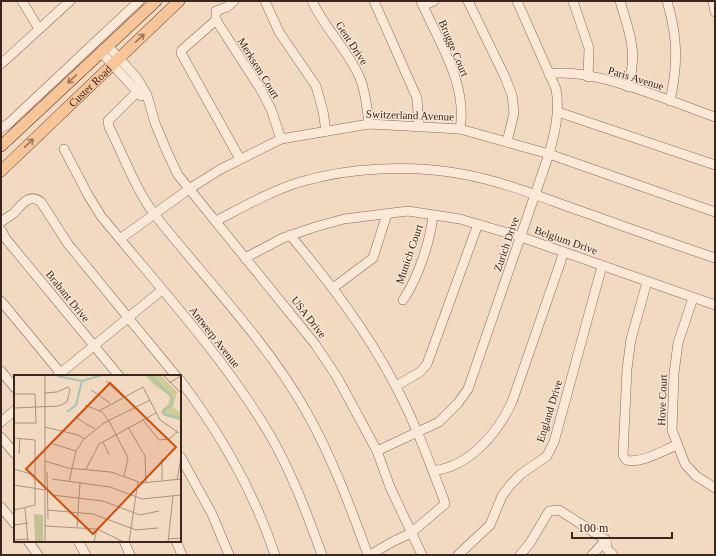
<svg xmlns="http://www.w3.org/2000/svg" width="716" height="556" font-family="'Times New Roman',serif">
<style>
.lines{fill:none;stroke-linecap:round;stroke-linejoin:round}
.minor-casing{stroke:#8d6957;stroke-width:10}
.major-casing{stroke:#5a382c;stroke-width:12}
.minor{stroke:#fbe8d6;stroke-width:9}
.major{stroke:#f7c597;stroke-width:11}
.oneway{stroke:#99755a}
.labels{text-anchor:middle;stroke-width:3;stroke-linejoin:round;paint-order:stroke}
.street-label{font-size:11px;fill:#3b251d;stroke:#f8e5d2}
.inset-river{fill:none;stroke:#a5c4b4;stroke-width:2}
.inset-road{fill:none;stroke:#a89180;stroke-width:1}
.view{fill:#ce510f;fill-opacity:0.15;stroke:#ce510f;stroke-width:2}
.inset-edge{fill:none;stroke:#3b251d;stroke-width:2}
</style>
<rect width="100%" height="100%" fill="#f1d9c2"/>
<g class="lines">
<g class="minor-casing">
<g id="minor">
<path d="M22,1l17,28"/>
<path d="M234,1l-7,6 -11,4v9l45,70 10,19 10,30"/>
<path d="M265,1l14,31 37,54 7,25 3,20"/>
<path d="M312,1c13,28 36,49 48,77 6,14 7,31 9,46"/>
<path d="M374,1l43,97 2,29"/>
<path d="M421,1c17,40 47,83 39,128"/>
<path d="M468,1l37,76 7,18 2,18 -7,29"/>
<path d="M573,1l16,47 -1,29"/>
<path d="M620,1c10,34 18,50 8,86"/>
<path d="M667,1c11,37 11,63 3,100"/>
<path d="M713,1l2,11"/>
<path d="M423,6l11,-5"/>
<path d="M216,20l-34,30 -1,3 59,106"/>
<path d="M108,46l29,32 10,17 8,28 12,29 11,23 137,169 22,33 40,74 13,36 32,68"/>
<path d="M101,52l40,44"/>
<path d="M1,64l69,-63"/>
<path d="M549,74c44,-7 123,28 166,43"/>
<path d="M137,92l-29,29 1,6c15,29 26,62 46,88 51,65 110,124 151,196 26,46 44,95 62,144"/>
<path d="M558,112l157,53"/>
<path d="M1,128l7,-4 131,-123"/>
<path d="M64,149l24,46 13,21c58,71 122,140 169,219 22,38 37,79 52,120"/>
<path d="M216,221c27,-14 55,-30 84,-39 51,-15 110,-17 162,-8 45,8 88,27 130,41 41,15 82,29 123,43"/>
<path d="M1,222c4,-3 9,-6 13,-9 8,-9 15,-20 27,-11l27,42 108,132"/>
<path d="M1,230l5,9 113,137"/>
<path d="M290,235c39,47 77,96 105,150 20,37 34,76 49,115l1,4 -34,29 -19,9 -22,13"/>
<path d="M120,239l69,-50 32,-20 60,-30 88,-15 91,5 89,25 166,58"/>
<path d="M245,258l38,-20 32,-11 29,-8 64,-8 52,8 61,18 194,68"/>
<path d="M647,282l-16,57 -4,30 -4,86 3,5c15,4 36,-9 51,-15"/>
<path d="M333,288l40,-30 14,-44"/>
<path d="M693,298l-15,45 -4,30 -2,57 13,34 11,12 19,12"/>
<path d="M403,300c15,-22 27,-58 30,-84"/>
<path d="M1,301l62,75"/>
<path d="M1,371l14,17"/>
<path d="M57,376l105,-86"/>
<path d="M180,380c40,53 74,112 95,175"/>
<path d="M396,386l24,-14 7,-8 51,-140"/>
<path d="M1,422l14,-12"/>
<path d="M1,437l14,17"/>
<path d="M377,451l62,-29 19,-19 10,-14 81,-235c6,-22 11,-42 7,-65l-39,-88"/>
<path d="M180,456l32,58 17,41"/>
<path d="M433,471c37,-5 64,-37 79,-69l52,-150"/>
<path d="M1,507l14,17"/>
<path d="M606,540l1,9 6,6"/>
<path d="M28,541l10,14"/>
<path d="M78,541l8,14"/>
<path d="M124,541l6,14"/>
<path d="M176,541l6,14"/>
<path d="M458,555l32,-30 12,-29 9,-12 10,-10 26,-18 7,-14 48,-176"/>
<path d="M520,555l10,-12 19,-32 10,-1 47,30"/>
<path d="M592,555l14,-15"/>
</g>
</g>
<g class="major-casing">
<g id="major">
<path d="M1,146l155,-145"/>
<path id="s1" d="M1,171l178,-170"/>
</g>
</g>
<use href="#minor" class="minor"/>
<use href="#major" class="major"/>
</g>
<defs><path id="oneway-shaft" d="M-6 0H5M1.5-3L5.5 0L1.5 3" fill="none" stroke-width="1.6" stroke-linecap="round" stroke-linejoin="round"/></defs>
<g class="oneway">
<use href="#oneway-shaft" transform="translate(140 38) rotate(-43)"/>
<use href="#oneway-shaft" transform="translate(72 79) rotate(137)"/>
<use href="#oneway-shaft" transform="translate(29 143) rotate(-44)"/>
</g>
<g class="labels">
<g class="street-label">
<text transform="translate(352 43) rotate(57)" y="4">Gent Drive</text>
<text transform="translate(454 48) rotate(67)" y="4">Brugge Court</text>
<text transform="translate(259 68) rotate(58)" y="4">Merksem Court</text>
<text transform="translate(636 78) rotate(17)" y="4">Paris Avenue</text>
<text dy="4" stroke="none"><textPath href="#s1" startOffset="123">Custer Road</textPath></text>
<text transform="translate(410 115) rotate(2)" y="4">Switzerland Avenue</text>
<text transform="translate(566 240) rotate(19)" y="4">Belgium Drive</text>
<text transform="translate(506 244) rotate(-71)" y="4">Zurich Drive</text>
<text transform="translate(409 254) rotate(-71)" y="4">Munich Court</text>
<text transform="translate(68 296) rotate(51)" y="4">Brabant Drive</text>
<text transform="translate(309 317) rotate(52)" y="4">USA Drive</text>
<text transform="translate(215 337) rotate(52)" y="4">Antwerp Avenue</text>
<text transform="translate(662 400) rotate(-88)" y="4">Hove Court</text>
<text transform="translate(549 411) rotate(-73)" y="4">England Drive</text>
</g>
</g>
<g transform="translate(14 375)">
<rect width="167" height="167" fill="#f1d9c2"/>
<path d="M130,0h16l17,17 -4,15 8,6v8l-20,-7 1,-5 6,-4 2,-10 -14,-8z" fill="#d1cb95"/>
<path d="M20,139l9,1v27h-8z" fill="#c5c094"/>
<path class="inset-river" d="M135,0l23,22v7l-9,7 2,4 16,3M43,1l25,5 21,-6M53,37l9,-7 6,-24"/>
<path class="inset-road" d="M149,0l18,18M92,6l17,16M155,8l12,-7M77,15l19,13M0,19h21l1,29h-22M71,30l17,7 7,9 19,37 -4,18M0,33l45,-2 8,-4 3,-12 -2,-3 -11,5 -12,1M85,36l44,-24 17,33 19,13M61,42l20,12M129,45l16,20 10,-1 8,-7M31,52l33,8 6,4M114,52l17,29 1,27M0,63l21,2v65l-21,5M89,67l6,13M39,69l23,7M5,79l1,-16M148,84v21M31,86l23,7 43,4 31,11 39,-4M0,94l20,6M72,94l13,-25 57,-31M33,97l1,47M38,104l58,8 32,12 39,-4M163,105l4,-22M55,107l7,-31 8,-12 20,-16 46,-23M0,110l31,5M38,120l51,6 37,14 19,-4M11,133l3,34M33,135l46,4 43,16 22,-2M0,150l14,-2M31,151l52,3 27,13M63,152l3,-44M154,164l13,-1M0,165l14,-1M31,167v-167M80,167l3,-13M115,167l9,-61M154,167l5,-46"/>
<path class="view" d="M96,8l66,64 -83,87 -67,-65z"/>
<rect width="167" height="167" class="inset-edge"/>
</g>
<rect width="716" height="556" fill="none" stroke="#3b251d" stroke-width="4"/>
<path d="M572 532v6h100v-6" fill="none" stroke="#3b251d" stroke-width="2"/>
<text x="578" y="532" font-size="12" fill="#3b251d" stroke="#f8e5d2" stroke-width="3" paint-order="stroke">100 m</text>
</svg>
